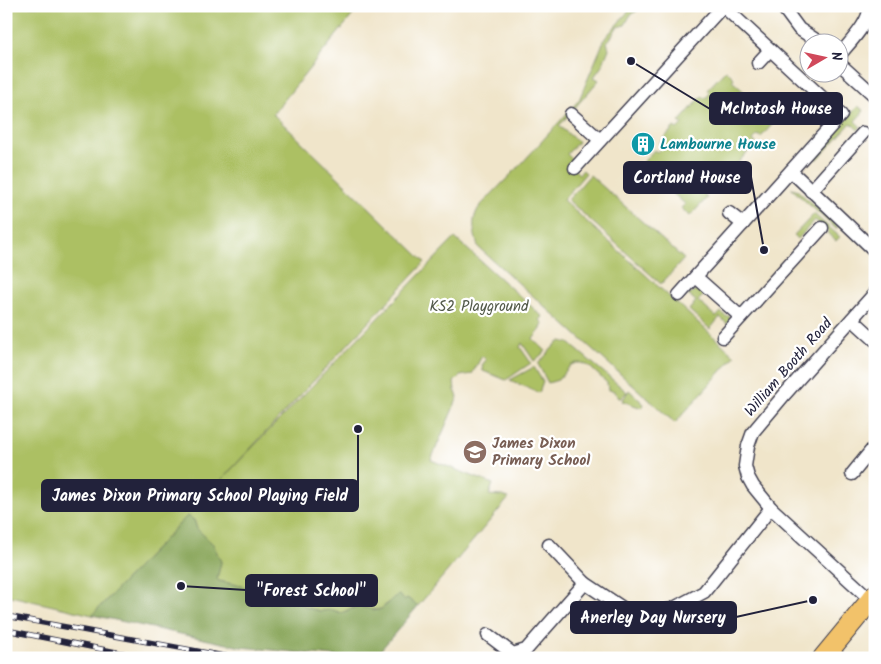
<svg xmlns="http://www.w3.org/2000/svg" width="881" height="664" font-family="Kalam,sans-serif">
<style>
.green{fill:#acc064;stroke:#677150}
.forest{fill:#89a65a;stroke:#56644a}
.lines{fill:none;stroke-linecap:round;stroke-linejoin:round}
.minor-casing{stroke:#413f50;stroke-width:15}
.primary-casing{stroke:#413f50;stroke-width:22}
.minor{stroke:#fff;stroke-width:12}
.primary{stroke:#f2c26a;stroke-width:20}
.rail-casing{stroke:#22223b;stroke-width:5.5}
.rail{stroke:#fff;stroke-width:4;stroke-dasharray:11;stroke-linecap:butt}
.labels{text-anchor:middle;stroke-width:4.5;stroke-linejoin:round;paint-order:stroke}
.culture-label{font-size:15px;font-weight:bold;fill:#0d838f;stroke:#fff;text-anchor:start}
.park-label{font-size:15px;fill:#525949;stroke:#fff}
.street-label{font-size:15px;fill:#22223b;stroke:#fff}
.education-label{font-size:15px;font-weight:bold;fill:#785e54;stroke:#fff;text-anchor:start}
.leader{fill:none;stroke:#22223b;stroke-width:2}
.callout-dot{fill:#22223b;stroke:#fff;stroke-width:2}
.callout{fill:#22223b;stroke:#22223b;stroke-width:2}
.callout-label{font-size:16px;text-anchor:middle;font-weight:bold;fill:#fff}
</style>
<rect width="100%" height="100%" fill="#fff"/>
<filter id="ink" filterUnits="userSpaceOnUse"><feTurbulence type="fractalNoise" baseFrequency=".02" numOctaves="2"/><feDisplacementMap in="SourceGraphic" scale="10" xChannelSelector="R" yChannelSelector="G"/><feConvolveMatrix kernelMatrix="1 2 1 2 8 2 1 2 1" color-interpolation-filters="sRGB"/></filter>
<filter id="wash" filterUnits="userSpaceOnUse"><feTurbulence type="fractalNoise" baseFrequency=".0096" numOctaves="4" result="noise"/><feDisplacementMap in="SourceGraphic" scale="20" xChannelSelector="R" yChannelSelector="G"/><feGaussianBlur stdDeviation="1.12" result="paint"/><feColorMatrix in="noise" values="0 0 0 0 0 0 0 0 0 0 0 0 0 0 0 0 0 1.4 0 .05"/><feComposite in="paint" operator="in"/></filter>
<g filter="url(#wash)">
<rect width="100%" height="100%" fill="#f0e5ca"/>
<g class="green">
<path d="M6,6h354l-87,108 152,148 -204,218 234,-242 88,79 -3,3 3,3 -2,6 -8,10 13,12 -12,10 -12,-18 -2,4 11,16 -25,17 -23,-9 -1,-6 4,-5 -4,-4 -10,18 -12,2 -6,6 1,8 3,7 -27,63 62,24 -4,11 13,1 7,2 -91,108 -11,-8 -2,2 -3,-2 -15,5 -5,6 -12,1 -5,-2h-13l-11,5 -8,-3 -13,1 -13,-3 -16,-11 -18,-8h-18l-36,-8 -2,-2 4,-17 -7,-16 -17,-17 -3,-9 -7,-4 -95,99 -86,-20z"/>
<path d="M633,6h4v5l-6,3 -6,11 -8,2 -7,12 -3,3 2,7 -7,17 -8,11 5,3 -40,46 19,16 -11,12 7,7 -4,4 9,9 4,-4 3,3 -23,27 172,156 -60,67 -197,-176c-4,-15 -8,-27 2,-41l43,-44 56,-62 26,-62z"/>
<path d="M726,70l8,8 -2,3 18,16 -2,3 7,6 2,-3 10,9 2,-3 9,9 -17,19 -3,-2 -5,5 3,3 -23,25 -3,-2 -5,5 3,3 -15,16 -3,-2 -6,7 3,3 -17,18 -9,-8 4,-4 -35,-31 -4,3 -9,-7 17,-19 3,2 6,-6 -3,-3 14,-16 3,2 5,-5 -3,-2 23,-26 3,3 5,-6 -3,-3z"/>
<path d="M858,106l6,5 -9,10 6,6 -3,3 -7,-7 -34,37 -4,-4z"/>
<path d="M590,175l94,84 -23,25 -93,-84z"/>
<path d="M791,188l5,1 42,38 -2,2z"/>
<path d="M814,214l26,23 -4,4 -9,-8 1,-2 -13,-11 -17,19 -4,-4z"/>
<path d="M696,290l9,4 -7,7 18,16 5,-5 6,5 2,-2 1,5 -3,4 -7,-7 -10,12 -21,-19 7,-9 -8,-6z"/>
<path d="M561,341l8,2 58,49 -6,6h-2l-5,-7 -6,-1 -1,-7 -18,-17 -8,-3h-5l-5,2 -13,15 -10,3 -10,-19 18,-20z"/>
<path d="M534,367l9,15 -4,11 -29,-13z"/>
<path d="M629,390l15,14 -2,4 -20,-7z"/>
</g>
<path class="forest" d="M187,516l7,4 3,9 16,15 8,18 -4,17 2,2 36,8h18l18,8 16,11 13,3 13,-1 8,3c6,-2 11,-5 18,-6 7,-1 15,6 22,2 6,-3 10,-12 18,-14l5,5 3,-2 11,8 -44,52h-20l-113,-11 -149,-32z"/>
</g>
<g filter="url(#ink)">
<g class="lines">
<g class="minor-casing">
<g id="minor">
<path d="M782,6l17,23 20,13"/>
<path d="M838,57c10,-13 33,-35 31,-51"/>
<path d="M838,60l4,6 33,30"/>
<path d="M758,63l12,-13"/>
<path d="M571,114l29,26"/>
<path d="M575,168l148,-162"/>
<path d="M791,171l84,80"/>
<path d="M811,191l52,-58"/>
<path d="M729,213l14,11"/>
<path d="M696,277l45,40"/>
<path d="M679,295l162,-180 -118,-109"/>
<path d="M852,319l23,21"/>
<path d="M723,337l99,-109"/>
<path d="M852,474l23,-28"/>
<path d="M549,545l36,38"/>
<path d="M871,600l-100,-92 -18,-22 -5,-9 -3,-11 3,-20 5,-14 32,-38 90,-101"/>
<path d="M488,635l25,19 13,-4 59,-67 42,28 17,4 28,-6 32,-17 67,-84"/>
</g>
</g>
<g class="primary-casing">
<path id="primary" d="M823,658l52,-63"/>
</g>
<use href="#minor" class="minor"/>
<use href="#primary" class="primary"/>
<g class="rail-casing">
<g id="rail">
<path d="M6,616l229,42"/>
<path d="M6,630l140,28"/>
</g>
</g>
<use href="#rail" class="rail"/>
</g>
</g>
<defs>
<g id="building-disc" transform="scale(1.25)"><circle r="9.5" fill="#0f9aa8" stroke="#fff"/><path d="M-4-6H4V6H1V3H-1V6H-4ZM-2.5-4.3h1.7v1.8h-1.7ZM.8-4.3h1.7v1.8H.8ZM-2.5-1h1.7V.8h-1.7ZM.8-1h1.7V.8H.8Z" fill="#fff"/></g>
<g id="school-disc" transform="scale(1.25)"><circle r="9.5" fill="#8d6e63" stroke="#fff"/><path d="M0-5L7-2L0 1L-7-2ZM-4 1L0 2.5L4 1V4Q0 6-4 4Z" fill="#fff"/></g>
</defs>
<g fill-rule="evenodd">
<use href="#building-disc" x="643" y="144"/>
<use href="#school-disc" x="475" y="452"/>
</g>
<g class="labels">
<g class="culture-label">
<text x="660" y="149">Lambourne House</text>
</g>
<g class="park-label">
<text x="479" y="311">KS2 Playground</text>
</g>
<g class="street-label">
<text transform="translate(788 367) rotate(-49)" y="5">William Booth Road</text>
</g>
<g class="education-label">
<text x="492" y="448">James Dixon<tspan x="492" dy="17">Primary School</tspan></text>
</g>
</g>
<path class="leader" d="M631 61L710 109M764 250L751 177M358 429L358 495M181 586L246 590M813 600L736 617"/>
<g class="callout-dot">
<circle cx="631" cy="61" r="5"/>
<circle cx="764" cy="250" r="5"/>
<circle cx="358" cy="429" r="5"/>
<circle cx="181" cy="586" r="5"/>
<circle cx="813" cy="600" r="5"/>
</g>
<g class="callout">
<rect x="710" y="93" width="132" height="31" rx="5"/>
<rect x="624" y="162" width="127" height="31" rx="5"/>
<rect x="42" y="480" width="316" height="31" rx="5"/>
<rect x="246" y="575" width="131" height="31" rx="5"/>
<rect x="571" y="602" width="165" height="31" rx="5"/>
</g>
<g class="callout-label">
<text x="776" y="114">McIntosh House</text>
<text x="687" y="183">Cortland House</text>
<text x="200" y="501">James Dixon Primary School Playing Field</text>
<text x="311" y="596">"Forest School"</text>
<text x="653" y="623">Anerley Day Nursery</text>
</g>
<rect width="881" height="664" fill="none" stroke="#fff" stroke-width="25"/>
<g transform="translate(824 58) rotate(81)"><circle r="24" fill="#ffffff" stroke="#a7a7b1"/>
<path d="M0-4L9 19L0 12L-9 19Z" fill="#d1495b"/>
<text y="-8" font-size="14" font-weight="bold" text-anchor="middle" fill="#22223b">N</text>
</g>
</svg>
